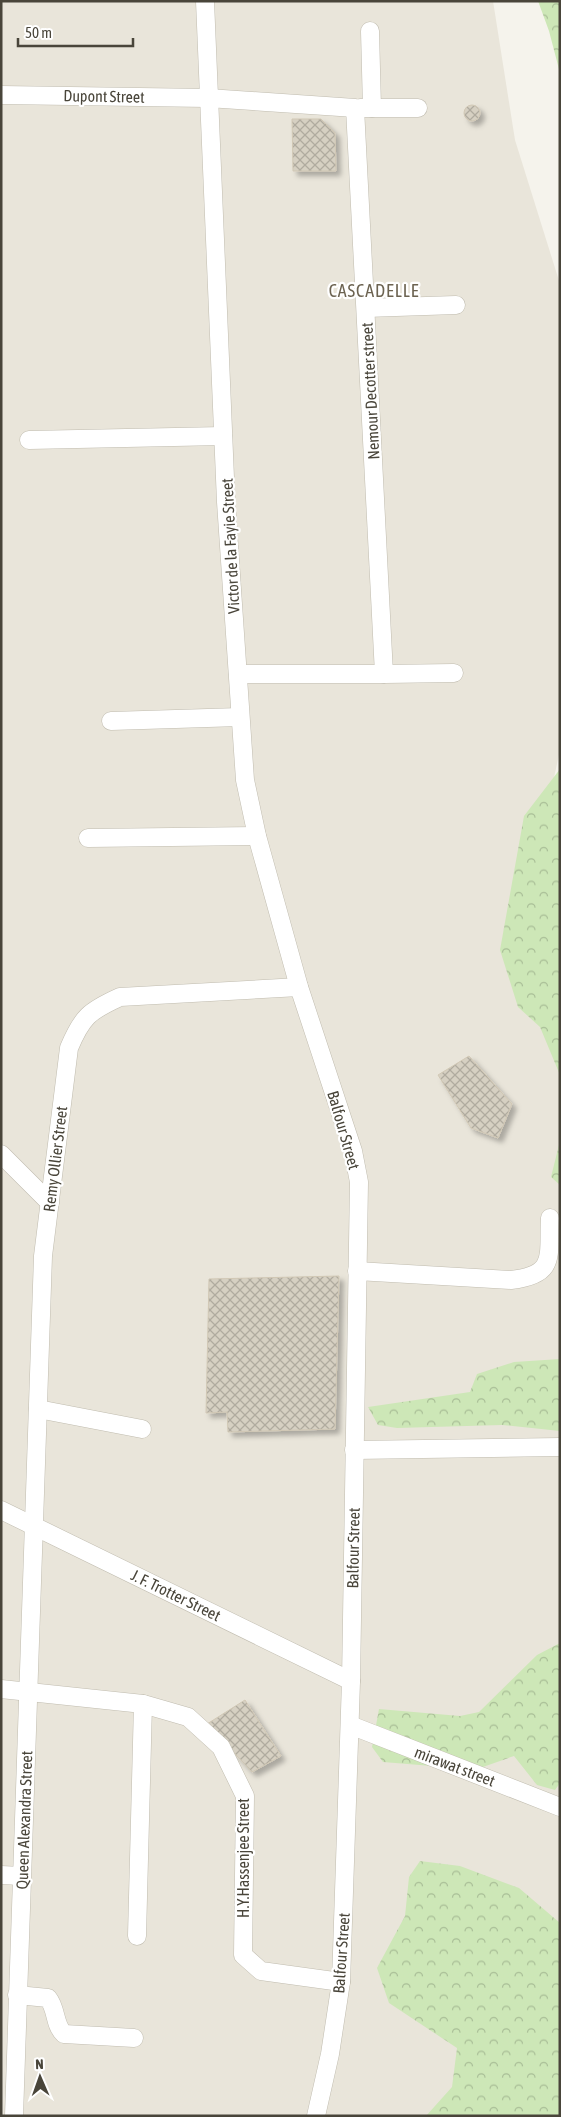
<svg xmlns="http://www.w3.org/2000/svg" width="561" height="2117" font-family="'Asap Condensed',sans-serif">
<style>
.residential{fill:#e9e5da}
.forest{fill:url(#forest-crowns)}
.building{fill:url(#building-cross-hatch);stroke:#d1c8b5;filter:url(#shadow)}
.lines{fill:none;stroke-linecap:round;stroke-linejoin:round}
.minor-casing{stroke:#c0bcaf;stroke-width:19}
.minor{stroke:#fff;stroke-width:18}
.labels{text-anchor:middle;stroke-width:4.5;stroke-linejoin:round;paint-order:stroke}
.street-label{font-size:16px;fill:#49453a;stroke:#fff}
.neighbourhood-label{font-size:18px;letter-spacing:1px;fill:#6c6351;stroke:#fff}
</style>
<defs>
<pattern id="forest-crowns" width="20" height="18" patternUnits="userSpaceOnUse" patternTransform="scale(1.25)"><rect width="20" height="18" fill="#cde7b7"/><path d="M2 6a3 3 0 1 1 6 0M12 15a3 3 0 1 1 6 0" fill="none" stroke="#a8bd96"/></pattern>
<pattern id="building-cross-hatch" width="8" height="8" patternUnits="userSpaceOnUse" patternTransform="scale(1.25)"><rect width="8" height="8" fill="#d6d0c2"/><path d="M0 0l8 8M0 8l8-8" fill="none" stroke="#b0ab9f"/></pattern>
<filter id="shadow"><feDropShadow dx="4.5" dy="4.5" stdDeviation="2.5" flood-color="#0004"/></filter>
</defs>
<rect width="100%" height="100%" fill="#f5f3ec"/>
<path class="residential" d="M1,1h492l22,139 45,144v466l-37,170 37,126v1070h-559z"/>
<g class="forest">
<path d="M538,1h22v72l-11,-42z"/>
<path d="M560,769v306l-20,-48 -22,-20 -18,-57 24,-134z"/>
<path d="M560,1141v44l-9,-8z"/>
<path d="M560,1359v72l-58,-6 -105,3 -19,-3 -10,-18 102,-15 7,-18 37,-12z"/>
<path d="M560,1643v140l-5,7 -18,-5 -23,-29 -34,12 -36,-1 -61,-5 -11,-15 7,-38 81,7 19,-4 58,-57z"/>
<path d="M420,1861l40,5 59,22 41,35v193h-134l26,-29 5,-39 -68,-45 -12,-35 28,-52 4,-39z"/>
</g>
<g class="building">
<circle cx="472" cy="113" r="8"/>
<path d="M292,119h29l14,14 1,38h-43z"/>
<path d="M469,1056l43,48 -14,34 -27,-10 -33,-53z"/>
<path d="M339,1276l-4,153 -107,3 -1,-20 -21,1 3,-134z"/>
<path d="M245,1700l36,56 -29,16 -45,-48z"/>
</g>
<g class="lines">
<g class="minor-casing">
<g id="minor">
<path d="M205,1l21,501 19,278 12,56 42,151 54,164 6,31 -8,499 -10,301 -11,72 -14,62"/>
<path d="M370,31l2,77"/>
<path d="M1,95l207,3 147,10 29,566h-146"/>
<path d="M360,108h58"/>
<path d="M366,308l90,-3"/>
<path d="M29,440l194,-4"/>
<path d="M384,674l70,-1"/>
<path d="M111,721l129,-4"/>
<path d="M88,838l169,-2"/>
<path d="M1,1154l49,49"/>
<path d="M357,1271l154,9c46,-5 37,-24 39,-62"/>
<path d="M38,1409l104,20"/>
<path d="M354,1450l206,-3"/>
<path d="M1,1510l350,171"/>
<path d="M1,1689l142,15 45,13 33,30 24,49 -2,159 18,16 80,11"/>
<path d="M350,1725l210,82"/>
<path d="M1,1875l20,1"/>
<path d="M137,1936l6,-232"/>
<path d="M17,1995l31,3c9,11 6,27 16,36l70,4"/>
<path d="M14,2116l29,-860 26,-208c13,-31 20,-37 51,-51l179,-10"/>
</g>
</g>
<use href="#minor" class="minor"/>
</g>
<g class="labels">
<g class="street-label">
<text transform="translate(104 96) rotate(1)" y="6">Dupont Street</text>
<text transform="translate(370 391) rotate(-93)" y="6">Nemour Decotter street</text>
<text transform="translate(230 546) rotate(-93)" y="6">Victor de la Fayie Street</text>
<text transform="translate(344 1130) rotate(74)" y="6">Balfour Street</text>
<text transform="translate(55 1159) rotate(-83)" y="6">Remy Ollier Street</text>
<text transform="translate(353 1548) rotate(-89)" y="6">Balfour Street</text>
<text transform="translate(176 1595) rotate(26)" y="6">J. F. Trotter Street</text>
<text transform="translate(455 1766) rotate(21)" y="6">mirawat street</text>
<text transform="translate(24 1820) rotate(-88)" y="6">Queen Alexandra Street</text>
<text transform="translate(243 1858) rotate(-90)" y="6">H.Y.Hassenjee Street</text>
<text transform="translate(341 1953) rotate(-86)" y="6">Balfour Street</text>
</g>
<g class="neighbourhood-label">
<text x="374" y="297">CASCADELLE</text>
</g>
</g>
<rect width="561" height="2117" fill="none" stroke="#49453a" stroke-width="5"/>
<g transform="translate(40 2077) rotate(358)" stroke="#ffffff" stroke-width="4" paint-order="stroke">
<path d="M0-4L9 19L0 12L-9 19Z" fill="#49453a"/>
<text y="-8" font-size="14" font-weight="bold" text-anchor="middle" fill="#49453a">N</text>
</g>
<path d="M18 38v8h115v-8" fill="none" stroke="#49453a" stroke-width="2.5"/>
<text x="25" y="38" font-size="15" fill="#49453a" stroke="#ffffff" stroke-width="4" paint-order="stroke">50 m</text>
</svg>
